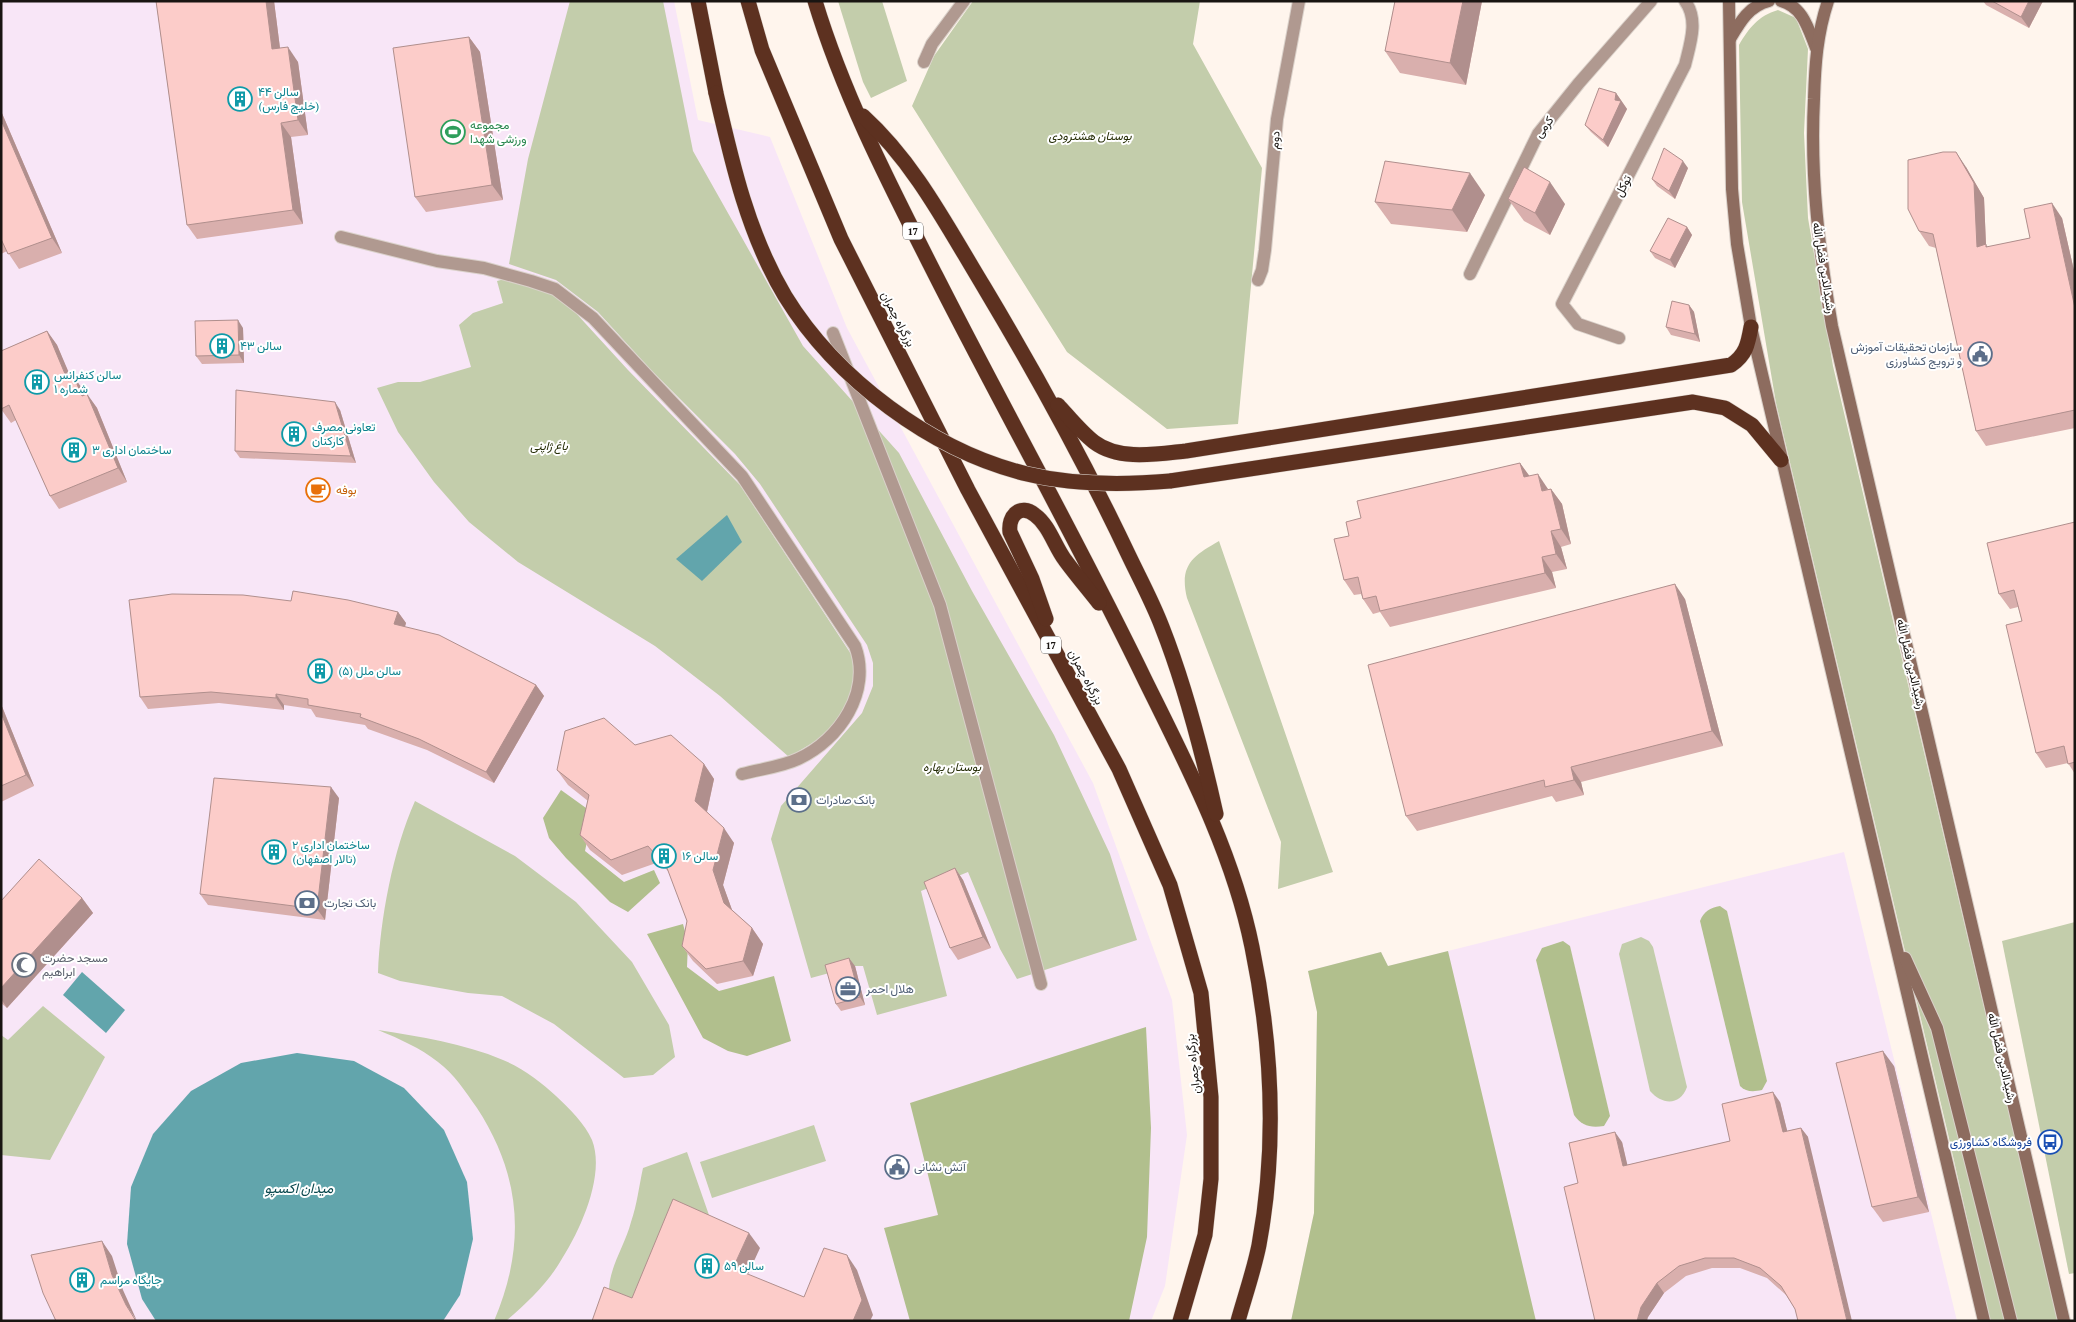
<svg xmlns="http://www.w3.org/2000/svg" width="2076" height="1322" font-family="'Crimson Pro',Vazirmatn,serif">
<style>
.commercial{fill:#f8e6f7}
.green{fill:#c3cdab}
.forest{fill:#b1bf8d}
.water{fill:#62a5ac}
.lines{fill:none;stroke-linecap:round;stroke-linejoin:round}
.street-casing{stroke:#dad1ca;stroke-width:14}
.secondary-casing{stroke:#dad1ca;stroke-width:14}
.highway-casing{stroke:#dad1ca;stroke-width:16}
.street{stroke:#b09990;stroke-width:12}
.secondary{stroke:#8d6c5f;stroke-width:12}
.highway{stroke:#5d3120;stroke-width:15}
.highway-bridge-casing{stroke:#dad1ca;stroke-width:16;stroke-linecap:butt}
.highway-bridge{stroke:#5d3120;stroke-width:15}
.wall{fill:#d9afad}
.shaded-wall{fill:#b08f8d}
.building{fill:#fcccc9;stroke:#b08f8d}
.labels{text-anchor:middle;stroke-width:4;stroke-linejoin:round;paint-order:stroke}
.shield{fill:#fff;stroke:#5e5b59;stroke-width:1}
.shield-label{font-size:11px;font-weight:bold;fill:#191512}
.culture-label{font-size:12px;fill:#0d838f;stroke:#fff;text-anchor:start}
.leisure-label{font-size:12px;fill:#27864d;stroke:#fff;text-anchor:start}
.street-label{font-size:12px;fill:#191512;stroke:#fff}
.park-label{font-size:12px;font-style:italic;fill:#252d06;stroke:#fff}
.service-label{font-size:12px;fill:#4e5e75;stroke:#fff;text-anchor:start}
.food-label{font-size:12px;fill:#c56008;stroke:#fff;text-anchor:start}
.worship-label{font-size:12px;fill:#5b616d;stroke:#fff;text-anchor:start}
.transit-label{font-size:12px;fill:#164399;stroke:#fff;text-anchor:end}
.water-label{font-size:14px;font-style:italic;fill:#0c4a50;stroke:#fff}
</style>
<rect width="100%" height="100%" fill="#fff5ed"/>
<g class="commercial">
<path d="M1,1h673l24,119 72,17 77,191 246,455 79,217 15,135 -22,151 -14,35h-1150z"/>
<path d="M1844,852l113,469h-666l23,-108 3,-201 -9,-41 73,-19 7,14z"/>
</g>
<g class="green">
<path d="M570,1h93l30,150 110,195 96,107 73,138 82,144 56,119 27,86 -120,39 -17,-30 -32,-77 -47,19 26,105 -70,19 -14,-49h-8l-44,12 -40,-139 10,-33 81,-93 11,-27v-23l-6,-18 -107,-161 -25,-30 -84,-84 -53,-58 -42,-32 -47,-16 19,-105z"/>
<path d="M838,1h44l25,80 -36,17 -8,-16z"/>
<path d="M973,1h227l-7,43 69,124 -24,256 -71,5 -100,-77 -155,-246 22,-50z"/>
<path d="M1778,10l18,8 12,31 -4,84 4,85 25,148 225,955h-68l-42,-187 -172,-731 -34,-201 -3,-157c10,-17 19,-29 39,-35z"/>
<path d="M520,275l44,25 64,70 112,115 111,169 6,15 -12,44 -21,23 -35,21 -69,-61 -65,-50 -137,-84 -49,-40 -35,-40 -36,-50 -21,-44 21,-6h22l51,-15 -12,-42 14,-12 30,-10 -6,-22z"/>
<path d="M1219,541l114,331 -55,17 3,-47 -94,-244c-8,-33 6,-42 32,-57z"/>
<path d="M415,801l100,55 61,46 56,60 37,63 6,32 -22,18 -29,3 -70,-54 -52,-28 -34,-3 -68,-12 -22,-8c2,-54 15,-123 37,-172z"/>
<path d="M2075,922v351l-6,1 -67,-333z"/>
<path d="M1641,937l8,4 4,6 34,140c-7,19 -25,18 -37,4l-31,-137 3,-10z"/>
<path d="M43,1006l62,51 -55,103 -49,-5v-120l7,5z"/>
<path d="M378,1030c43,7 85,13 125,30 20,8 38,22 53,36 13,12 29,28 36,44 14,36 -13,93 -32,122 -13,22 -34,42 -54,59h-12c32,-75 28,-144 -17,-213 -12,-17 -22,-33 -39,-46 -18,-14 -38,-23 -60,-32z"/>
<path d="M814,1125l12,36 -114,37 -12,-36z"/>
<path d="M687,1152l23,66 -69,85 -32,-14c1,-23 16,-44 22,-67 6,-17 8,-36 12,-54z"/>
</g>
<g class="forest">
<path d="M561,790l32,23 -8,38 39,31 30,-12 6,13 -32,29 -18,-10 -44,-44 -17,-20 -6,-20z"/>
<path d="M1720,906l7,5 40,170 -5,9c-9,2 -16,2 -22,-4l-40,-165c4,-10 10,-13 20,-15z"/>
<path d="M683,924l5,19 -1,24 32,24 55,-15 17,65 -44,15 -19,-5 -25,-13 -56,-104z"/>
<path d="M1563,941l7,5 40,170 -6,10c-14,2 -22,0 -30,-11l-38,-155 6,-12z"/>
<path d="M1448,951l88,370h-245l23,-108 3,-201 -9,-41 73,-19 7,14z"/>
<path d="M1146,1027l5,101 -4,109 -18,84h-219l-26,-93 54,-13 -28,-112z"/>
</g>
<g class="water">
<path d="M727,515l15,27 -40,39 -26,-22z"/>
<path d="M82,972l43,38 -19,23 -43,-38z"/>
<path d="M297,1053l57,8 50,27 40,42 23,52 6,57 -13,56 -17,26h-287l-14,-22 -15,-55 4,-57 22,-53 38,-43 50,-28z"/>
</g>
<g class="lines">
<g class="street-casing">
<g id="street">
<path d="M924,62l8,-18 32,-43"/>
<path d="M341,237l96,24 47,7 47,13 24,8 38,29 149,158 113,170c17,45 -15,94 -57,113 -17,8 -38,10 -56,15"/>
<path d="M1470,274l68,-140 41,-51 72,-82"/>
<path d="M1258,280l4,-10 3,-20 12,-131 22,-118"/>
<path d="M833,333l107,272 101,379"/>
<path d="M1619,338l-41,-14 -16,-20 123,-239c5,-21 14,-45 0,-64"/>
</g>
</g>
<g class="secondary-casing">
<g id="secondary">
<path d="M1729,1l3,188 5,55 14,83 233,994"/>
<path d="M1781,1c22,6 27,27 35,47"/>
<path d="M1828,1c-11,33 -13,64 -14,98 -4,77 5,151 18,227l232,995"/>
<path d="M1730,39c10,-17 19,-33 39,-38"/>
<path d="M1905,958l32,70 74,293"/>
</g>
</g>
<g class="highway-casing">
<g id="highway">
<path d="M698,1l18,92"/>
<path d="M748,1l14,49 79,189 127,251 151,279 51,116 31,108 10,104v82l-6,56 -25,86"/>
<path d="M815,1c29,96 76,186 121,275 69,136 144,269 210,406 42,85 87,171 106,265 20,97 25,200 7,298 -5,25 -14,51 -21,76"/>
<path d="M863,116c52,47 85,112 121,171 52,87 101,176 145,269 11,23 24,47 33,71 24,61 40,124 54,187"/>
<path d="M1058,405c11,12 23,27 36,37 25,19 63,12 92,9l545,-86c15,-10 17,-21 20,-38"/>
<path d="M1170,481l523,-79 32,6 27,17 29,35"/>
<path d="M1046,619l-14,-40 -22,-47c-2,-16 10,-29 25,-17 14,10 20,32 30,45 11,15 23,29 34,43"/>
</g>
</g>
<use href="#street" class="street"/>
<use href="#secondary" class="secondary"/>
<use href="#highway" class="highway"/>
<g class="highway-bridge-casing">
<path id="highway-bridge" d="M716,93c16,70 32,141 69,203 51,83 147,155 242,178 46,11 96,11 143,7"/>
</g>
<use href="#highway-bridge" class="highway-bridge"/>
</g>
<g class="wall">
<path d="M156,1h118l6,47 18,14 10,73 -17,2 12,87 -106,15 -10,-14z"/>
<path d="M1395,1h87l-16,84 -66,-12 -15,-22z"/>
<path d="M1983,1h60l-14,27 -43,-23z"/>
<path d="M469,37l11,15 23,148 -77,12 -11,-15z"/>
<path d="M1616,93l11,16 -19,38 -17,-15 -6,-7z"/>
<path d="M1,111l61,142 -43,16 -12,-18 -6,3z"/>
<path d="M1966,167l18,31 2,47 2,2 42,-9 32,-20 13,57v153l-89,18 -10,-15 -40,-183 -7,-2 -10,-15z"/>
<path d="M1688,168l-13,31 -18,-13 -5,-7z"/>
<path d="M1485,195l-18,37 -76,-8 -16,-22z"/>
<path d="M1508,199l57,5 -15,31 -26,-14z"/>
<path d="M1687,227l5,8 -17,33 -20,-10 -5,-7z"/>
<path d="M1689,305l5,7 6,30 -29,-7 -5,-8z"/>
<path d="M243,328l1,35 -42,1 -6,-8z"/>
<path d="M47,331l10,14 14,34 13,12 1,4 2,-1 10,14 30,74 -68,27 -9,-13 -34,-76 -5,3 -10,-14v-58z"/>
<path d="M340,410l16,53 -116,-5 -5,-7z"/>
<path d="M1520,463l9,13 19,13h3l11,15 9,40 -10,3 6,22 -15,3 4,16 -166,39 -10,-15 -7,2 -10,-15 -2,-5 -7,1 -10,-15 5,-44 12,-18z"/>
<path d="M2075,522v252l-7,-11 -22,5 -10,-15 -14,-132 -4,-14 -8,2 -11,-15z"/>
<path d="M1685,599l38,147 -142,36 3,13 -28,7 -4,-6 -135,35 -11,-15z"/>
<path d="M291,601l107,11 8,11 -1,4 131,58 8,11 -50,87 -67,-33 -59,-21 -3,-4 -49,-8 -5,-8 -27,-4v5l-65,-7 -71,6 -8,-12z"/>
<path d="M1,704l33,82 -33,16z"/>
<path d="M635,745l69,19 10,15 -7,33 27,31 -11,42 9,25 20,18 11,16 -10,32 -36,8 -24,-23 -11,-15 5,-25 -17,-48 -11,-11 -37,13 -32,-25 -10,-15 8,-34 -20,-16 -11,-15z"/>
<path d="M339,798l-14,122 -117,-15 -8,-11z"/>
<path d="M955,868l8,12 28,68 -33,12 -8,-12z"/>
<path d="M82,898l11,15 -86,95 -6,-5v-102z"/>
<path d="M855,966l10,39 -24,6 -5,-7z"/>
<path d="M1894,1066l35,146 -46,10 -11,-15z"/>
<path d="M1780,1102l7,29 14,-3 7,9 -13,172 -9,-14 -19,-17 -27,-10h-28l-26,8 -22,17 -16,24 -70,-134 44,-41 5,23 103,-24z"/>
</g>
<g class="shaded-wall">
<path d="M266,1h8l8,63 -10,-15z"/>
<path d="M1463,1h19l-16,84 -16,-22z"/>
<path d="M2029,1h14l-14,27 -8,-11z"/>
<path d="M469,37l11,15 23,148 -11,-15z"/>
<path d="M288,47l10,15 10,73 -10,-15z"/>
<path d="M1616,93l11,16 -19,38 -5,-7 12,-40z"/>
<path d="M1,111l61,142 -10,-15 -51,-118z"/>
<path d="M281,123l10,14 12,87 -10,-14z"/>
<path d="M1956,152l10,15 18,31 2,47 10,14 -19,-12z"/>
<path d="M1683,161l5,7 -13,31 -6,-8z"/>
<path d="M1470,173l15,22 -18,37 -15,-22z"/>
<path d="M1550,182l15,22 -15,31 -15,-22z"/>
<path d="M2052,203l10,15 13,57v33z"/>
<path d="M1687,227l5,8 -17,33 -5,-8z"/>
<path d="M1689,305l5,7 6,30 -5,-8z"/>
<path d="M238,320l5,8 1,35 -5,-8z"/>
<path d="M47,331l10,14 21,49 -10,-13z"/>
<path d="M74,377l10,14 8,19 -10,-14z"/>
<path d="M87,394l10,14 30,74 -9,-14z"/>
<path d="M335,402l5,8 16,53 -5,-7z"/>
<path d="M1520,463l11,15 -7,-1z"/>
<path d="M1538,474l10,15 -6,2z"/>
<path d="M1551,489l11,15 9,40 -10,-15z"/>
<path d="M1551,531l10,16 6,22 -11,-15z"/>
<path d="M1542,557l10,15 4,16 -11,-15z"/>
<path d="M1675,584l10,15 38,147 -11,-15z"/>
<path d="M398,612l8,11 -4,13 -8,-12z"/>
<path d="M536,685l8,11 -50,87 -8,-11z"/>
<path d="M276,694l8,11v5l-8,-12z"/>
<path d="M1,704l33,82 -8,-11 -25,-62z"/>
<path d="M704,764l10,15 -8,37 -11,-15z"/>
<path d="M1571,767l10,15 3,13 -10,-15z"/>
<path d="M331,787l8,11 -14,122 -8,-11z"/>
<path d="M724,828l10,15 -11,42 12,33 -11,-15 -11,-33z"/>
<path d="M955,868l8,12 28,68 -8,-11z"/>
<path d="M82,898l11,15 -86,95 -6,-9v-11z"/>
<path d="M752,928l11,16 -10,32 -10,-15z"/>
<path d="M849,958l6,8 10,39 -5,-8z"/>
<path d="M1883,1051l11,15 35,146 -11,-15z"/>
<path d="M1773,1092l7,10 10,40 -7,-10z"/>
<path d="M1801,1128l7,9 44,184h-5z"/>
<path d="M1615,1132l7,10 8,34 -7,-10z"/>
<path d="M749,1233l11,15 -16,35 -11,-15z"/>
<path d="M102,1241l10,15 11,34 14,31 -11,-16 -14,-30z"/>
<path d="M847,1255l10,15 16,45 -3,6h-17z"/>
<path d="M1657,1283l7,10 -16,24 -1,4h-10l4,-14z"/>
</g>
<g class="building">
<path d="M156,1h110l6,48 16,-2 10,73 -17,3 12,87 -106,15z"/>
<path d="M1395,1h68l-13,62 -65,-12z"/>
<path d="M1992,1h37l-8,16z"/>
<path d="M469,37l23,148 -77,12 -22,-149z"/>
<path d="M1599,88l17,5 -1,7 6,1 -18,39 -18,-15z"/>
<path d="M1,120l51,118 -44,16 -7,-15z"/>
<path d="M1664,148l19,13 -14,30 -17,-12z"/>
<path d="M1943,152h13l18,31 3,64 9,-3v3l44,-9 -6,-29 28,-6 23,105v102l-99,21 -43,-197 -14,-3 -11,-22v-49z"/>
<path d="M1385,161l85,12 -18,37 -77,-8z"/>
<path d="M1524,167l26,15 -15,31 -27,-14z"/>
<path d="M1668,218l19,9 -17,33 -20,-9z"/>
<path d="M1672,301l17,4 6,29 -29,-7z"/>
<path d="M238,320l1,35 -43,1 -1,-35z"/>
<path d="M47,331l21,50 6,-4 8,19 5,-2 31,74 -68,28 -41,-91 -8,4v-58z"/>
<path d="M236,390l99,12 16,54 -116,-5z"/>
<path d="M1520,463l4,14 14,-3 4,17 9,-2 10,40 -10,2 5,23 -14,3 3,16 -165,38 -4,-15 -13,3 -5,-22 -14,3 -10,-41 15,-3 -3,-14 15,-4 -4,-17z"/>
<path d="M2075,522v240l-7,2 -4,-18 -28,7 -30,-128 16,-4 -8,-31 -15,4 -12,-51z"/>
<path d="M1675,584l37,147 -141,36 3,13 -29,7 -1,-7 -138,36 -38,-151z"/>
<path d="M293,591l55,9 50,12 -4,12 45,11 97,50 -50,87 -67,-33 -59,-22 1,-3 -53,-9v-6l-32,-5v4l-65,-6 -71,5 -11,-97 43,-6 71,1 48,6z"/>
<path d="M1,713l25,62 -25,11z"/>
<path d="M604,718l31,27 36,-10 33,29 -9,37 29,27 -11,42 11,33 28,25 -9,33 -37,8 -24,-23 5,-25 -20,-53 -19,-22 -37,14 -31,-25 9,-40 -32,-25 8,-39z"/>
<path d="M214,778l117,9 -14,122 -117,-15z"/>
<path d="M39,859l43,39 -81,90v-87z"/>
<path d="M955,868l28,69 -33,11 -26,-66z"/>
<path d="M849,958l11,39 -24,7 -11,-39z"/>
<path d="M1883,1051l35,146 -46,10 -36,-144z"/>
<path d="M1773,1092l10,40 18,-4 46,193h-49l-3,-12 -14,-23 -21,-18 -26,-10h-29l-26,8 -22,17 -16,24 -4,14h-42l-31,-134 14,-4 -9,-40 46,-11 8,34 107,-25 -8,-37z"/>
<path d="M673,1199l76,34 -16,35 71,29 20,-49 23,7 15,45 -9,21h-261l12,-34 28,11z"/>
<path d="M102,1241l10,34 14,30 10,16h-80l-13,-28 -12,-38z"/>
</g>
<defs>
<g id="building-ring" transform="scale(1.25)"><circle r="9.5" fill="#fff" stroke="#0f9aa8" stroke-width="1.5"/><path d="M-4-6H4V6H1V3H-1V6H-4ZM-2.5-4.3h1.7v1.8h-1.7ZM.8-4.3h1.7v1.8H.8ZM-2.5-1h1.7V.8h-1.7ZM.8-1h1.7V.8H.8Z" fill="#0f9aa8"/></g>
<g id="stadium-ring" transform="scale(1.25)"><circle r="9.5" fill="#fff" stroke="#2e9e5b" stroke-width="1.5"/><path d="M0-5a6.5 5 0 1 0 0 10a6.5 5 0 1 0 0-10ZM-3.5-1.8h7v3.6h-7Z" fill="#2e9e5b"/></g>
<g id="civic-ring" transform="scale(1.25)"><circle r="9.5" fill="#fff" stroke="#5c6f8a" stroke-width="1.5"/><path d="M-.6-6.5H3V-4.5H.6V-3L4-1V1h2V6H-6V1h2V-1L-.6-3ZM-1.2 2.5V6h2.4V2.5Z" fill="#5c6f8a"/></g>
<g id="cafe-ring" transform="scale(1.25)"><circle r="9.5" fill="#fff" stroke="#e8710a" stroke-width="1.5"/><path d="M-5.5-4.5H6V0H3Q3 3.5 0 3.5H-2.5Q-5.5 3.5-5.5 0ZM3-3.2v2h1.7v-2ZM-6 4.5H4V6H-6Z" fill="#e8710a"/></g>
<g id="bank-ring" transform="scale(1.25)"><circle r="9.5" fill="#fff" stroke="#5c6f8a" stroke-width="1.5"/><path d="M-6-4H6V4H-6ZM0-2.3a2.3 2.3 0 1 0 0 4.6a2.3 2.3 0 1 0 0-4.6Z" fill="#5c6f8a"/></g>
<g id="mosque-ring" transform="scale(1.25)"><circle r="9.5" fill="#fff" stroke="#6b7280" stroke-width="1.5"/><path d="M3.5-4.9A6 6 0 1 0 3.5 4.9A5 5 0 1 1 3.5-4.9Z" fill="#6b7280"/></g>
<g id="office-ring" transform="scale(1.25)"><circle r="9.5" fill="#fff" stroke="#5c6f8a" stroke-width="1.5"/><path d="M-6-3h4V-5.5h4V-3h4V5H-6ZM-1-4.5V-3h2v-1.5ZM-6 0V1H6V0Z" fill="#5c6f8a"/></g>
<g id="bus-ring" transform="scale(1.25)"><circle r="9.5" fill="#fff" stroke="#1a4fb4" stroke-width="1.5"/><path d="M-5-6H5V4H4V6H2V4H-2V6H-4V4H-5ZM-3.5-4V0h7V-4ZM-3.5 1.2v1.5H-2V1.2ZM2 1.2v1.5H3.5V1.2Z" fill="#1a4fb4"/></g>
</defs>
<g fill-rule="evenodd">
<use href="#building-ring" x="240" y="99"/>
<use href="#stadium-ring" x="453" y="132"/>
<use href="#building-ring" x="222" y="346"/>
<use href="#civic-ring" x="1980" y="354"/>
<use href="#building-ring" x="37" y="382"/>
<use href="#building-ring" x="294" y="434"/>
<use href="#building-ring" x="74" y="450"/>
<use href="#cafe-ring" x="318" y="490"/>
<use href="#building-ring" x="320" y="671"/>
<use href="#bank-ring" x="799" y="800"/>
<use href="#building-ring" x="274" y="852"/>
<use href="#building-ring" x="664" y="856"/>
<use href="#bank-ring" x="307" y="903"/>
<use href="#mosque-ring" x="24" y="965"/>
<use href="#office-ring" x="848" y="989"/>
<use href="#bus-ring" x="2050" y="1142"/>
<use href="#civic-ring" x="897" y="1167"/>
<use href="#building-ring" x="707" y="1266"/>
<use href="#building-ring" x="82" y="1280"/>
</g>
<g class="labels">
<g class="shield">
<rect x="903" y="222.5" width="20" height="17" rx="4"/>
<rect x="1041" y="636.5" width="20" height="17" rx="4"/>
</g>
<g class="shield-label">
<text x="913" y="235">17</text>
<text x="1051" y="649">17</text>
</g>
<g class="culture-label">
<text x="258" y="96">سالن ۴۴<tspan x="258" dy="14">(خلیج فارس)</tspan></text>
<text x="240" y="350">سالن ۴۳</text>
<text x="54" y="379">سالن کنفرانس<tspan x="54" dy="14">شماره ۱</tspan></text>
<text x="312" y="431">تعاونی مصرف<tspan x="312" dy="14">کارکنان</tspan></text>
<text x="92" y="454">ساختمان اداری ۳</text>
<text x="338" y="675">(۵) سالن ملل</text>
<text x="292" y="849">ساختمان اداری ۲<tspan x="292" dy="14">(تالار اصفهان)</tspan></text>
<text x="682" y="860">سالن ۱۶</text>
<text x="724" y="1270">سالن ۵۹</text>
<text x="100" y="1284">جایگاه مراسم</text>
</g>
<g class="leisure-label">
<text x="470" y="129">مجموعه<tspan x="470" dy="14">ورزشی شهدا</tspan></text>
</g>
<g class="street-label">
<text transform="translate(1544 127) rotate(-54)" y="4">کرمی</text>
<text transform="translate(1275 140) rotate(-85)" y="4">دوم</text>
<text transform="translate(1623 186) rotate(-63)" y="4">توکل</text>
<text transform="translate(1824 268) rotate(81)" y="4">رشیدالدین فضل الله</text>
<text transform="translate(898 319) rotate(63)" y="4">بزرگراه چمران</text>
<text transform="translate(1911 664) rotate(77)" y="4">رشیدالدین فضل الله</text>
<text transform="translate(1086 677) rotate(62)" y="4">بزرگراه چمران</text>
<text transform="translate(2002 1058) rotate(77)" y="4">رشیدالدین فضل الله</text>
<text transform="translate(1193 1064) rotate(-96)" y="4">بزرگراه چمران</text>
</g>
<g class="park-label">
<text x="1090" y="140">بوستان هشترودی</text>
<text x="549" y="450">باغ ژاپنی</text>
<text x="952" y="771">بوستان بهاره</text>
</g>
<g class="service-label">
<text x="1962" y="351" text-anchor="end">سازمان تحقیقات آموزش<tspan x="1962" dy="14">و ترویج کشاورزی</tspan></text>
<text x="816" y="804">بانک صادرات</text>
<text x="324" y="907">بانک تجارت</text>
<text x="866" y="993">هلال احمر</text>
<text x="914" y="1171">آتش نشانی</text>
</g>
<g class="food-label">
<text x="336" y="494">بوفه</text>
</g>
<g class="worship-label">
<text x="42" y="962">مسجد حضرت<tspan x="42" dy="14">ابراهیم</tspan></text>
</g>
<g class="transit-label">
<text x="2032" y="1146">فروشگاه کشاورزی</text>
</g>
<g class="water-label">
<text x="299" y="1193">میدان اکسپو</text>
</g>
</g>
<rect width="2076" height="1322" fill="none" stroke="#191512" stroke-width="5"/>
</svg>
